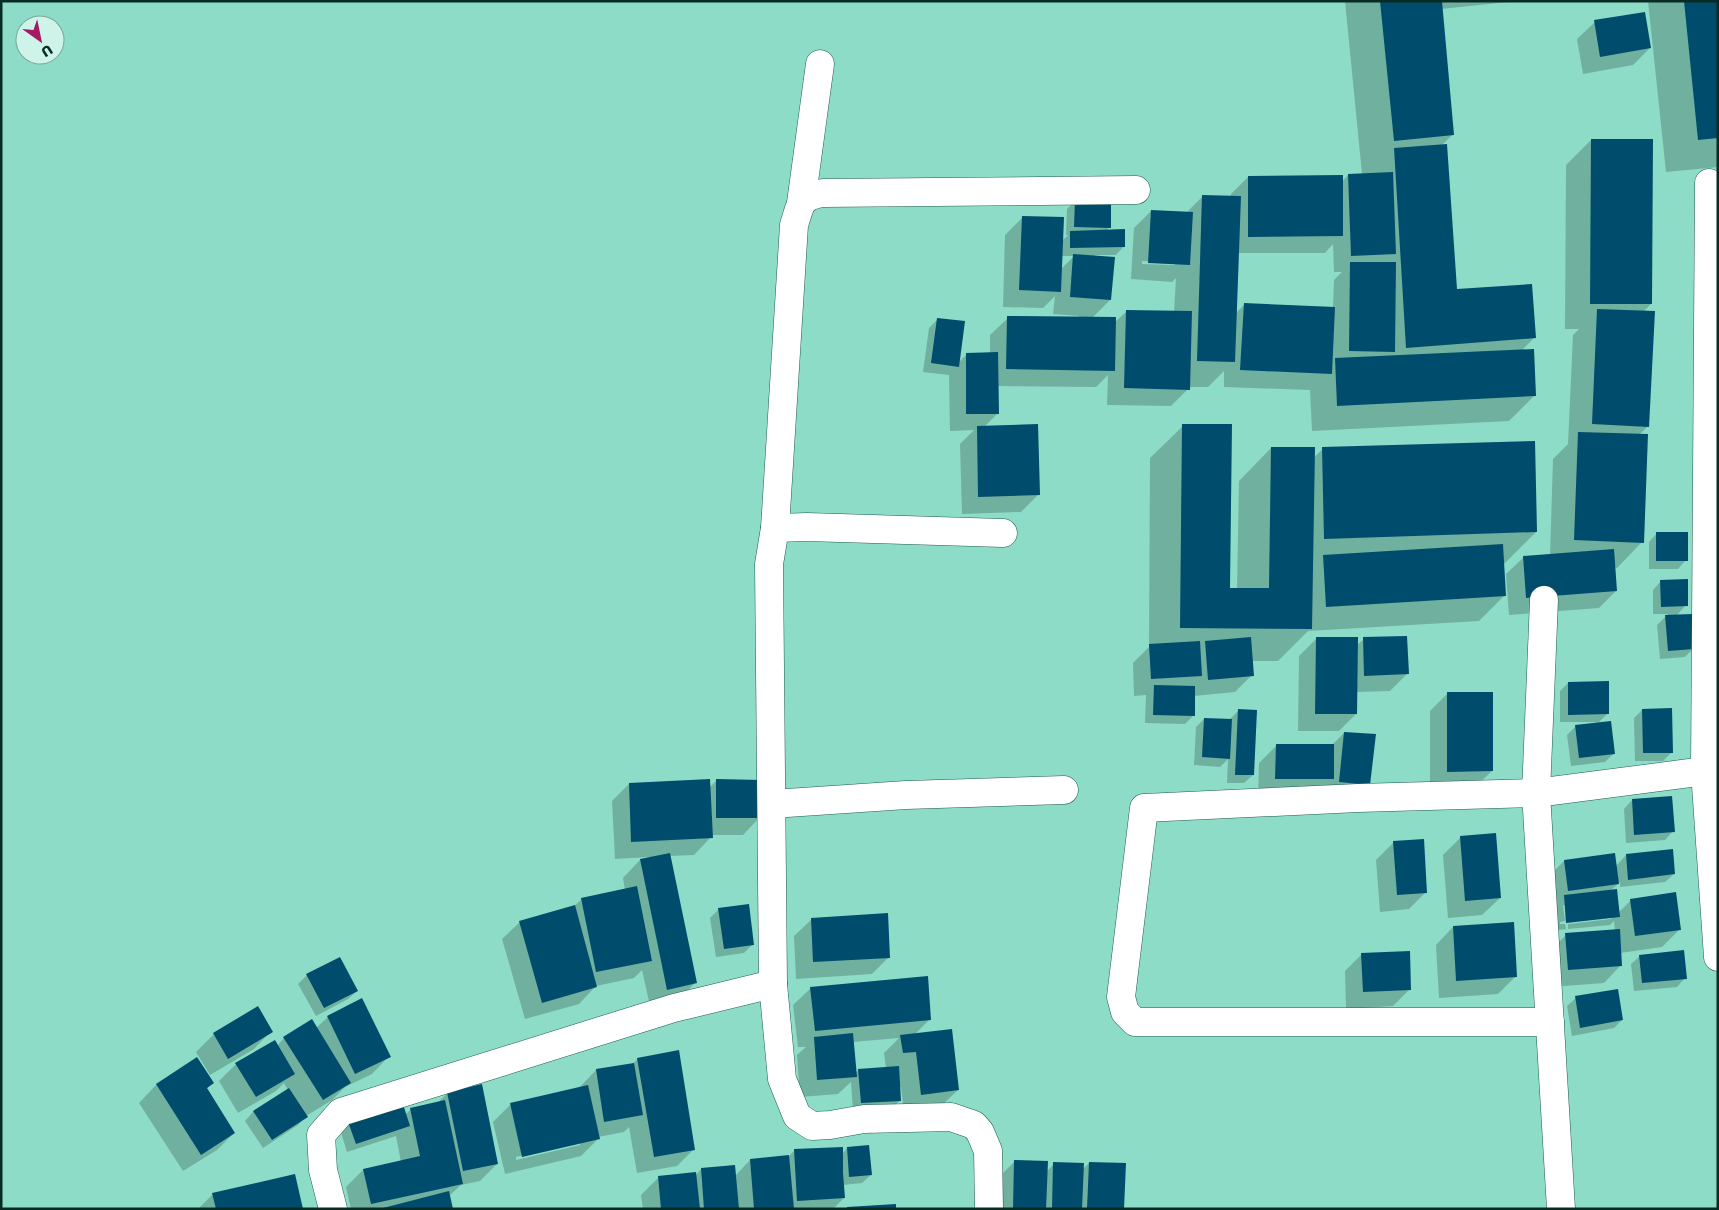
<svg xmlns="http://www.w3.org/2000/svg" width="1719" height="1210" font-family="Rubik,sans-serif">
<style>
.shadow{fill:#0003;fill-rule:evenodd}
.building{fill:#004c6c}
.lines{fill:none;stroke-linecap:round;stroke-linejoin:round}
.minor-casing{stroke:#1e5c4e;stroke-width:29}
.minor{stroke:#fff;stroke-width:28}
</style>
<rect width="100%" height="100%" fill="#8ddcc7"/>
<g class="shadow">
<path d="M1345,1h173l-77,8 12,125 -12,12 15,145 78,47 -12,12 13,45 -26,26 -197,10 -2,-41 -86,-3v-16l-16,16h-20v2l-17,17 -64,-1 1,-30 -12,12 -99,-1 1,27 -14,14 55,67 -18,18 -59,2 -2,-70 14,-14 -24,1 -1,-56 -26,-3 6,-44 9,-9 20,44 9,-9h23v-19l18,-17h71v-2l-26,-2 2,-18 -12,12 -40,-1 2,-72 18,-18 39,24 6,-6h-2l1,-26 8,-8 35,26 -4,4 18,15 -8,9h-21l15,45 -18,18 22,5 13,-12 47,1 2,-34 -4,4 -41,-3 3,-51 17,-17 35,2 17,-17 28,1v-3l17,-17 94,5 6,-7 14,-1zM1333,244l1,28h8l-8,8 -1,28 -89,-3 -9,9 3,-61h87zM1061,256h13l-13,13zM1142,261l33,2v2l-33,-1z"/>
<path d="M1648,1h70v166l-52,5z"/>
<path d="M1595,22l55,26 -17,17 -50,9 -6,-35z"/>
<path d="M1591,140l60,164 -8,8 5,114 -9,9 3,107 -25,26 -3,-1 2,24 -17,17 -90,7 -3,-41 18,-17 26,-2 3,-96 15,-15 5,-109 6,-6h-14l1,-164z"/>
<path d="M1183,426l46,163h8l2,-108 32,-33 42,10 10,-9 213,83 -33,33 2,30 -26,26 -171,10 -30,30h-27l1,14 -17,17 -41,4 -1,20 -8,8 -40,-1 1,-28 -12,1 -1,-33 16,-16 1,-189z"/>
<path d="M1657,533l29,27 -8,9h-29v-27z"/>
<path d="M1661,581l25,24 -10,11 17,33 -8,8 -25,2 -3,-34 11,-11h-15v-24z"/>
<path d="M1317,638l40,7 7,-6 43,35 -17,17 -34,1v22l-17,17h-41l1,-75z"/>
<path d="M1568,683l40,30 -10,10 16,30 -9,9 -34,4 -4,-31 9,-9 21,-2v-2h-37v-31z"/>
<path d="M1447,694l45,77 -18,17h-44v-77z"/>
<path d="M1642,710l30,42 -9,9h-28l-1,-43z"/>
<path d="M1238,711l15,64 -9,8h-17l1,-24 -8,8 -26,-2 2,-38 8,-8h26z"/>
<path d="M1344,733l25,52 -111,11 1,-33 17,-17h55z"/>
<path d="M717,780l43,37 -17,18h-32v2l-17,18 -25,1 26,127 -17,17 -28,6 -8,-36 -8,8 -38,8 -17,18 -54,15 -23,-80 18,-17 54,-16 8,-7 43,-9 -2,-12 17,-18 9,-2v-1l-34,2 -3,-58 17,-17 80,4z"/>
<path d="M1671,798l2,33 -8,9 -39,3 -2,-34 8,-9z"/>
<path d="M1461,837l39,61 -18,17 -34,3 -5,-63z"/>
<path d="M1394,842l32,50 -17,17 -29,3 -4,-52z"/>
<path d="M1626,855l48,19 -9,8 -45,5v-5l-10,9 8,22 13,-13 48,30 -17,17 -42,6 1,12 -17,18 -53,4 -2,-35 17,-17 49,-4 -1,-10 -4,4 -52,5 -2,-23 -9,-29 17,-17 52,5zM1563,905l48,12v2l-43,5v5h-2l-1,-5h-5v-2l5,-1z"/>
<path d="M719,909l34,35 -9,9 -28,4 -6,-39z"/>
<path d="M812,919l77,38 -17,17 -76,5 -2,-43z"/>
<path d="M1453,927l62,50 -17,17 -59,4 -3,-53z"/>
<path d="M1362,954l48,35 -17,17 -47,3 -1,-38z"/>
<path d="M1640,956l45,22 -8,9 -43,4 -3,-27z"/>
<path d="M340,958l17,33 -9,8 -32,17 -18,-32 9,-9z"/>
<path d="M811,988l119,31 -15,15 43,56 -18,17 -36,5 -3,-25h-2l1,13 -8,9 -39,2 -2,-29 -13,12 -38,3 -3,-42 9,-8h-8l-5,-42zM899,1038l-15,15 2,15 -27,2 -4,3 -2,-31z"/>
<path d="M1576,998l46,22 -8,8 -42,8 -5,-30z"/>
<path d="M257,1007l14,24 -17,18 -44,26 -14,-23 18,-18z"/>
<path d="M328,1017l61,39 -17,18 -27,13 -13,13 -26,16 -8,9 -35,23 -18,-27 8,-9 35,-22 -4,-7 -8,8 -38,22 -19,-32 17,-17 41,-18 7,-8 32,-10z"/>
<path d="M197,1059l15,24 -6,6 28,44 -17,17 -34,21 -44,-68 17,-18z"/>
<path d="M638,1059l56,90 -17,17 -40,7 -8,-46 -5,5 -26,5 1,1 -18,18 -76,18 -12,-52 18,-18 68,-16 17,-18 36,-6zM580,1142v3l-64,15v-3z"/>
<path d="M448,1093l49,71 -17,17 -19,4 -12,11 3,13h-101l-5,-22 17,-17 38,-8 -5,-26 -49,16 -7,-23 8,-9 57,-5 6,-6 26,-6z"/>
<path d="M847,1148l24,27 -9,8 -19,2 1,13 -11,11h-190l-2,-14 18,-18 37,-2 5,-6 34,7 15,-16 39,-4 6,-6 47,4z"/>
<path d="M1015,1161l32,10 7,-7 28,6 7,-7 34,46h-126l1,-31z"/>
<path d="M213,1194l89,15h-104z"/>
</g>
<g class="building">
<path d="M1380,1h62l12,134 -60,6z"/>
<path d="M1684,1h34v137l-20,2z"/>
<path d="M1645,12l6,36 -51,9 -6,-37z"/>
<path d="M1591,139h62l-1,165h-62z"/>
<path d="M1447,144l10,145 75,-5 4,54 -130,10 -12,-200z"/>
<path d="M1393,172l3,82 -45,2 -3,-82z"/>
<path d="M1343,175v61l-95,1v-61z"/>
<path d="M1202,195l39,1 -6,166 -38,-1z"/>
<path d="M1075,199l36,1v28l-37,-1z"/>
<path d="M1151,210l42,2 -3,53 -42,-2z"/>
<path d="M1022,216l42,1 -3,75 -42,-2z"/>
<path d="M1125,229v18l-55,1v-17z"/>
<path d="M1073,254l42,3 -4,43 -41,-3z"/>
<path d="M1350,262h46l-1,90 -46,-1z"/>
<path d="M1244,303l91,4 -3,67 -92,-4z"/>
<path d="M1597,309l58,2 -6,116 -57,-3z"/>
<path d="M1126,310l66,1 -2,79 -66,-2z"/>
<path d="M1007,316l109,1 -1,54 -109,-2z"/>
<path d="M937,318l28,3 -6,46 -28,-4z"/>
<path d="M1534,349l2,47 -199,10 -2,-48z"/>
<path d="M998,352l1,62h-33v-61z"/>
<path d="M1038,424l2,71 -62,2 -1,-71z"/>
<path d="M1182,424h50l-2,164h39l2,-141h44l-3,182 -132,-1z"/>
<path d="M1578,432l70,2 -4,109 -70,-3z"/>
<path d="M1535,441l2,91 -213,7 -2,-92z"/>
<rect x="1656" y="532" width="32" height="29"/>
<path d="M1503,544l3,52 -180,11 -3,-52z"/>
<path d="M1614,549l3,42 -91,7 -3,-42z"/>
<path d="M1688,579v27l-27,1 -1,-27z"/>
<path d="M1692,614l2,35 -26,2 -3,-36z"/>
<path d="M1407,636l2,38 -45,2 -1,-39z"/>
<path d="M1251,637l3,39 -46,4 -3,-39z"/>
<path d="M1316,637h42l-1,77h-42z"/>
<path d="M1200,641l2,35 -51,3 -2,-35z"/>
<path d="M1609,681v33l-41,1v-33z"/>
<path d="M1154,685l41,1v30l-42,-1z"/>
<path d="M1447,692h46v79l-46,1z"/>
<path d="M1672,708l1,45h-30l-1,-44z"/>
<path d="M1238,709l19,1 -3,65h-19z"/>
<path d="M1204,718l28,1 -2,40 -28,-2z"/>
<path d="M1611,721l4,33 -36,4 -4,-33z"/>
<path d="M1344,732l32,2 -6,51 -31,-3z"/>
<path d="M1276,744h58v35h-59z"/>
<path d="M710,779l3,59 -82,4 -2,-59z"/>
<path d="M716,779l46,1v38h-46z"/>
<path d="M1672,796l3,36 -41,3 -2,-36z"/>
<path d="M1496,833l5,65 -36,3 -5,-65z"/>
<path d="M1424,839l3,54 -30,2 -4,-54z"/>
<path d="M1673,849l2,25 -47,6 -2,-26z"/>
<path d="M670,853l27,130 -30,7 -27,-131z"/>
<path d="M1615,853l4,31 -51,7 -4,-31z"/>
<path d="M637,886l15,75 -56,11 -15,-74z"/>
<path d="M1617,889l3,28 -54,6 -2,-28z"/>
<path d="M1676,892l5,38 -46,6 -5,-37z"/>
<path d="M749,904l5,41 -30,4 -6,-41z"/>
<path d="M575,905l22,82 -55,16 -23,-82z"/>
<path d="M888,913l2,45 -77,4 -2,-44z"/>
<path d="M1514,922l3,55 -61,4 -3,-55z"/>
<path d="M1620,929l2,37 -54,4 -3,-37z"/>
<path d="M1684,950l3,29 -45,4 -3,-28z"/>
<path d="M1410,951l1,39 -48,2 -2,-39z"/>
<path d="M340,957l18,34 -34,17 -18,-34z"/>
<path d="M928,976l3,44 -116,11 -5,-44z"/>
<path d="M1618,989l5,31 -43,8 -5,-32z"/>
<path d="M362,998l29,59 -36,17 -28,-58z"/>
<path d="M258,1006l15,26 -45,27 -15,-26z"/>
<path d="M312,1019l39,64 -28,17 -40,-63z"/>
<path d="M952,1029l7,61 -38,5 -5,-43 -13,1 -3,-18z"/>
<path d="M853,1033l4,44 -40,3 -3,-43z"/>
<path d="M275,1040l20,34 -39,23 -21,-34z"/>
<path d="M679,1050l16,100 -41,7 -17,-99z"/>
<path d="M197,1057l17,26 -7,5 28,45 -34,22 -45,-71z"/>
<path d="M634,1063l9,52 -39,7 -8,-53z"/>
<path d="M899,1066l2,35 -40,2 -3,-34z"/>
<path d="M482,1084l16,80 -35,7 -16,-79z"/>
<path d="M588,1085l12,54 -78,18 -12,-54z"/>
<path d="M289,1088l19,29 -36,23 -19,-29z"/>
<path d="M445,1100l18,84 -92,20 -8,-35 57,-13 -10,-48z"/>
<path d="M402,1101l8,25 -54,18 -9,-25z"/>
<path d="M869,1145l3,30 -23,2 -2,-30z"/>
<path d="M843,1147v26l2,25 -48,3 -3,-52z"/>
<path d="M789,1155l5,54h-40l-4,-50z"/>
<path d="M1014,1160l34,1 -2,48h-33z"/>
<path d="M1053,1162l31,1 -2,46h-30z"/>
<path d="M1089,1162l37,1 -2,46h-37z"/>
<path d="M735,1165l4,44h-35l-3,-41z"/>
<path d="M696,1172l4,37h-39l-3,-33z"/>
<path d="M295,1174l8,35h-87l-4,-16z"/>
<path d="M449,1191l4,18h-70v-1z"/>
<path d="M896,1204v5h-49v-2z"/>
</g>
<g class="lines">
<g class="minor-casing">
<g id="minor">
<path d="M1709,183l-4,588 13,1"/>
<path d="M801,203l19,-139"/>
<path d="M775,528l19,-303c7,-21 5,-28 29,-32l313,-3"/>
<path d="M1544,600l-8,193 25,416"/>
<path d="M772,804l134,-9 158,-5"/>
<path d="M773,984l9,95 15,37 15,10 18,-1 34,-6 87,-2 23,8 6,7 8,19 1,58"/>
<path d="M1550,1022h-415l-10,-10 -4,-15 23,-189 214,-10 178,-5 169,-22 13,186"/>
<path d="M333,1209l-10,-39 -2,-35 20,-23 333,-104 99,-24 -4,-420 6,-36 32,-1 196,6"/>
</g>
</g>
<use href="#minor" class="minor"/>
</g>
<rect width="1719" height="1210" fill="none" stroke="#082b24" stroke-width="5"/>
<g transform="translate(40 40) rotate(147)"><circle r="24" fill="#cef4e9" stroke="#7fa49a"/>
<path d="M0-4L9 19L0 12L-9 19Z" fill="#a51a62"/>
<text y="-8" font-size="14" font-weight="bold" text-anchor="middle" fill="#082b24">U</text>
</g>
</svg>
